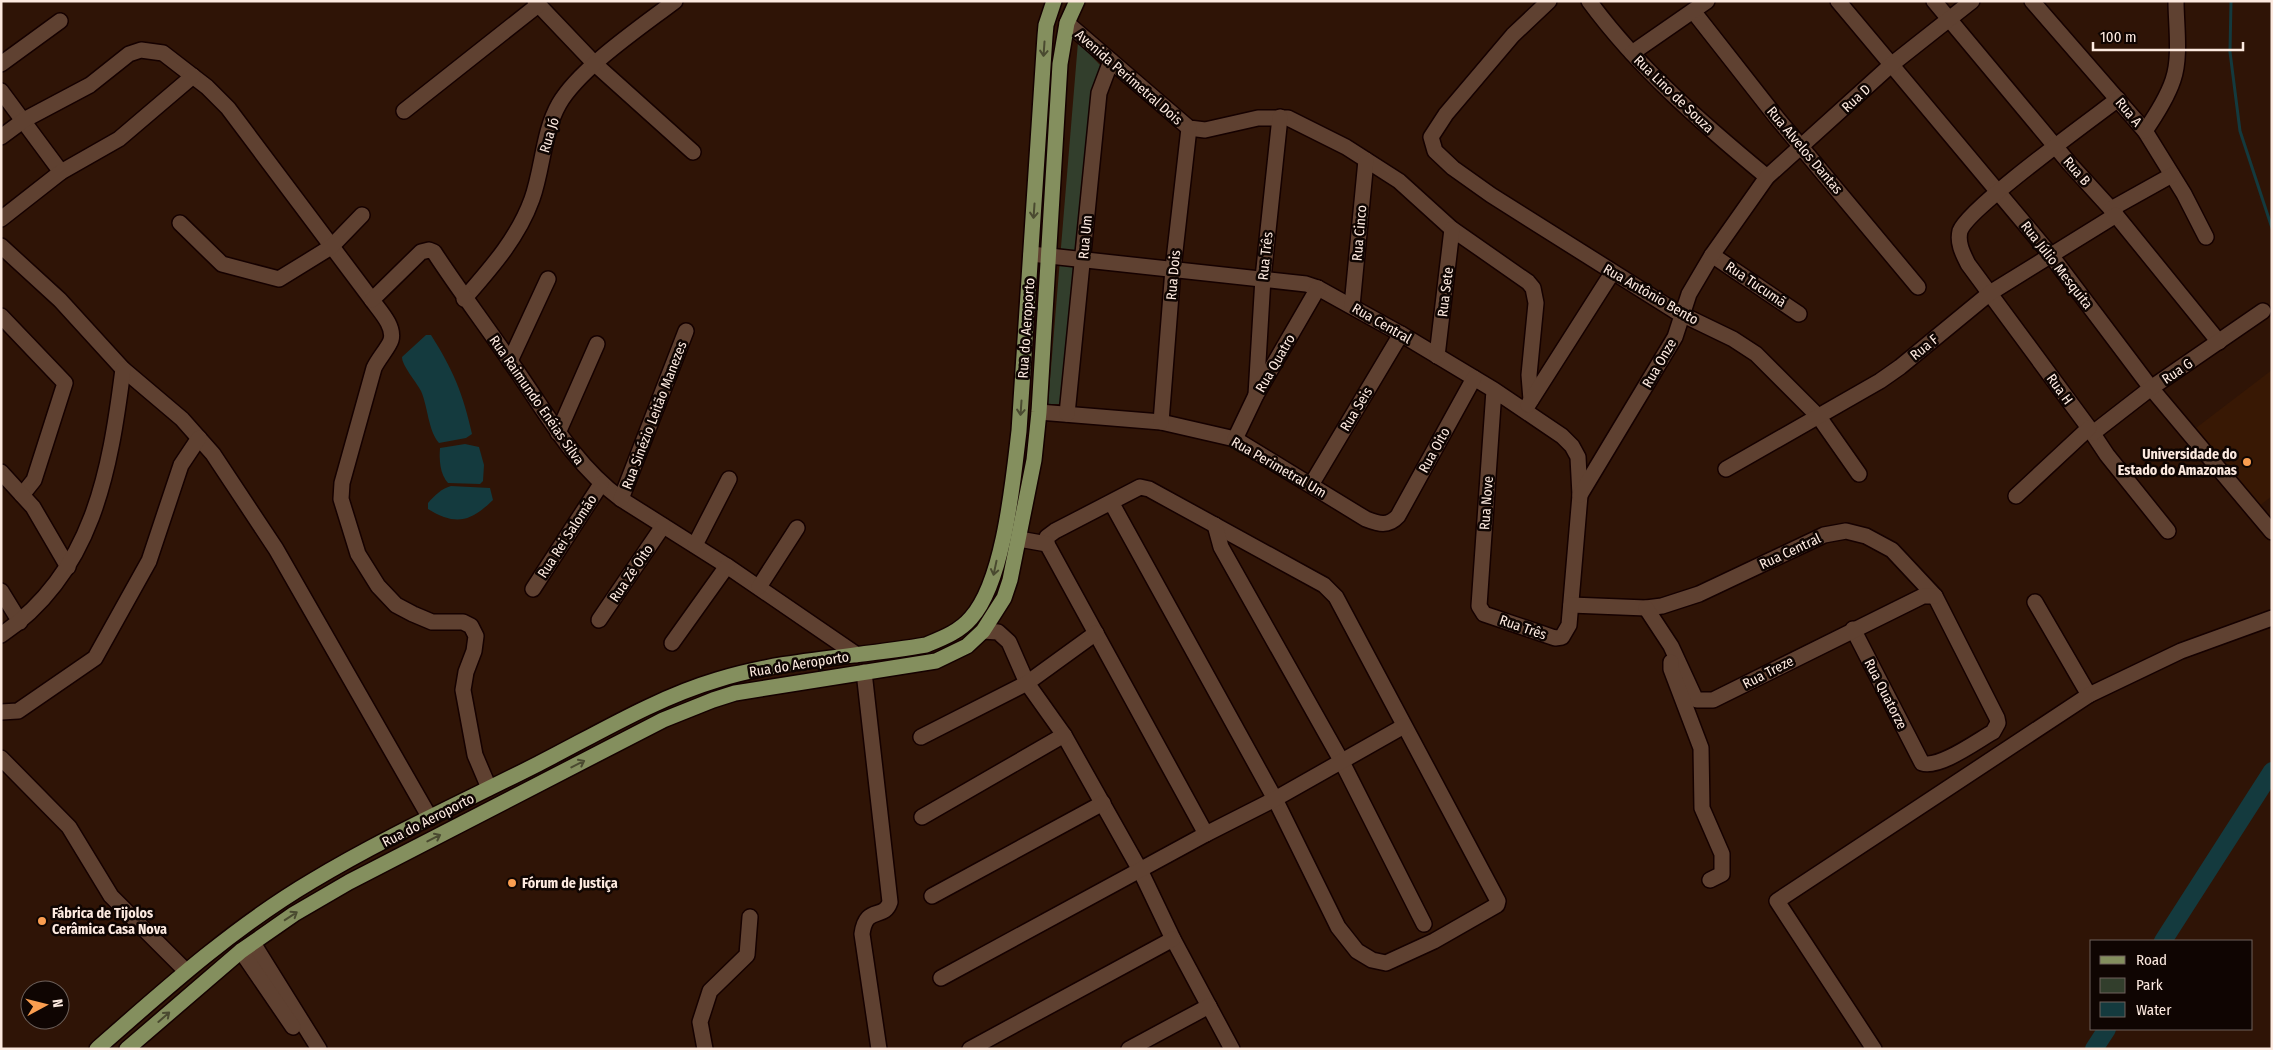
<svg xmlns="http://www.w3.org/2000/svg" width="2273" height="1050" font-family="'Fira Sans Condensed',sans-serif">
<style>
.built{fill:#381804}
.green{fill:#323e2c}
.water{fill:#143a3e}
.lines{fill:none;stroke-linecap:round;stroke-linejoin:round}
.stream{stroke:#143a3e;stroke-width:3}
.river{stroke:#143a3e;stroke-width:18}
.minor-casing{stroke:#150100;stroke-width:18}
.major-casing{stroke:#150100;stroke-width:18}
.minor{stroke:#5f4131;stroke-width:15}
.major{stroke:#848f5e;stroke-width:15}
.oneway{stroke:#4a4a30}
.poi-dot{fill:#fb9e50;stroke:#0f0502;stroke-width:2}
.labels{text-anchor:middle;stroke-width:5;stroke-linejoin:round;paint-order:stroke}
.street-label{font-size:14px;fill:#fdeae0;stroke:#0f0502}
.poi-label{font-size:14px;font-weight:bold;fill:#fdeae0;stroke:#0f0502;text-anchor:start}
</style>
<rect width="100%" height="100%" fill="#2f1406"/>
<path class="built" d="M2272,370v126l-13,10 -63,-78z"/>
<path class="green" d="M1078,42l22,23 -34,339h-18z"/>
<g class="water">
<path d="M426,335h5c22,35 32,58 41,99l-6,4 -27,5c-11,-13 -11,-36 -18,-52 -5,-10 -19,-25 -19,-34z"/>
<path d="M465,444l14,3 5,18 -1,16 -3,3 -32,-1c-8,-9 -9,-23 -8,-35z"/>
<path d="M451,486l39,2 3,12c-23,22 -37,26 -65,9v-6c7,-8 13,-14 23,-17z"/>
</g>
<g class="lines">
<path class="stream" d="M2231,1l-1,51 10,79 32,97"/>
<g class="river">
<path d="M2163,941l109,-170"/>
<path d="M2094,1049l13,-20"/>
</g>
<g class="minor-casing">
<g id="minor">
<path d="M535,1l60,63 98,88"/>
<path d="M1549,1l-36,34 -67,79 -15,23 4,14 18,17 38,27 184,116 58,28 23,15 63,63 40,57"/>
<path d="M1589,1c50,68 114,123 178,176"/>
<path d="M1838,1l212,253 101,134 121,144"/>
<path d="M1934,1l136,163 41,45 108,133"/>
<path d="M2032,1l113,130 39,63 22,43"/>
<path d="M1693,11l84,107 141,169"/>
<path d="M1067,23l122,105 16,2 53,-12h30l58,29 53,34 53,48 76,53 5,6 3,15 -7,72 2,25"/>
<path d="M1632,53l75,-52"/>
<path d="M1,64l59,-43"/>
<path d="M1,91l60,81"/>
<path d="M2118,99c-26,20 -150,109 -158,132 -3,12 3,23 8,33l121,164 18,27 61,76"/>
<path d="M404,111l134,-106"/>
<path d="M2145,131c11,-16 22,-33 28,-51 8,-23 3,-55 3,-79"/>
<path d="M1,137l23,-17 66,-35 39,-31 12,-4 22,3 44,34 21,21 144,192c7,10 23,26 19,40 -2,7 -13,19 -17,28l-32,115 -1,16 17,55 20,32 18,19 17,9 19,8h31l8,4 5,10 -2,15 -8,21 -3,18 12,65 14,33"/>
<path d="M2111,209l61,-34"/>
<path d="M1,219l60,-47 58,-33 74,-63"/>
<path d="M180,223l42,41 57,15 52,-32 31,-32"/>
<path d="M1,246l59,54 63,69 59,50 31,35 63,95 154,269"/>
<path d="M1031,254l275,30 12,4 83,46 93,56 68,46 10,10 6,11 2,38 -11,130 -7,12 -7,1 -71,-24 -5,-8 15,-216"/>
<path d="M1712,255l87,59"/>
<path d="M464,299c27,-31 54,-61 68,-100 11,-31 11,-67 27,-95 21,-36 82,-77 116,-103"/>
<path d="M372,300l49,-48 8,-2 5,2c24,37 51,72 76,109 35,49 61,101 111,138l106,67 130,89"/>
<path d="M1352,306l14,-146"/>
<path d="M1,316l64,67 -31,97 -12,15"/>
<path d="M1437,356l15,-127"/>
<path d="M510,361l38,-82"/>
<path d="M1256,395l7,-117 17,-161"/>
<path d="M1528,405l84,-132"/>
<path d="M1039,412l122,10 74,17 131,80c13,5 22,8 32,-3l76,-138"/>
<path d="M1067,414l32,-321 12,-32"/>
<path d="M1161,422l12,-153 16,-141"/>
<path d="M558,433l39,-89"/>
<path d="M2093,433l58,-45 112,-77"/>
<path d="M1235,439l21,-44 62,-107"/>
<path d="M1726,469l154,-88 20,-14 90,-74 126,-78"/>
<path d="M1,472l32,35 35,60"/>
<path d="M1311,485l90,-151"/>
<path d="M1580,495l95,-158 14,-43 23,-39 55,-78 124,-112 81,-64"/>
<path d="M2016,496l73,-68"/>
<path d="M621,499l65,-168"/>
<path d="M1111,502l164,297 63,128 19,24 15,9 14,3 48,-22 63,-36 1,-4 -162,-304 -12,-12 -175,-96 -9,-2 -85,44 -8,6v7l159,290"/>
<path d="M1215,525l6,22 121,215 82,162"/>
<path d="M1019,539l28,5"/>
<path d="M695,545l34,-66"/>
<path d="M759,587l38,-59"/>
<path d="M533,589l68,-105"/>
<path d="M1,591l19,31"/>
<path d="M2035,602l54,93"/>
<path d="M1571,605l75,3 16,-2 37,-12 125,-59 22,-4 20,5 26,14 43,46 62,122 1,5 -5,9c-16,9 -54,37 -71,31l-69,-134"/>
<path d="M1646,608l25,38 23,50 3,4h16l210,-104h12"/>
<path d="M599,620l64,-94"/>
<path d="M983,631l15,1 11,10 18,41 37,52 76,135 33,69 59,110"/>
<path d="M1,635c92,-62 109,-164 122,-266"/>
<path d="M672,643l55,-77"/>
<path d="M1671,662v7l30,79 1,60 20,46v20l-12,6"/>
<path d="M864,672l26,230c-6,19 -24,2 -28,32l17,115"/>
<path d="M1,712l17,-1 77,-53 54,-97 32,-96 18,-27"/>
<path d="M921,737l106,-54 69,-50"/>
<path d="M1,758l68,69 42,69 75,75"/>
<path d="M922,817l142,-82"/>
<path d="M932,896l171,-93"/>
<path d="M253,943l66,106"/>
<path d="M241,951l52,76"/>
<path d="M941,978l265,-144 69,-35 129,-73"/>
<path d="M705,1049l-5,-27 10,-31 37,-36 3,-38"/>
<path d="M970,1049l203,-110"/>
<path d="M1129,1049l80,-43"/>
<path d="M1874,1049l-97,-148 312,-206 92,-44 91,-33"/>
</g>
</g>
<g class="major-casing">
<g id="major">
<path d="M97,1049c68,-60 137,-122 215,-168 73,-44 151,-79 226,-117 57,-29 118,-66 179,-84 67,-21 140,-23 209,-35 17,-7 33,-13 45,-27 33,-37 42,-137 48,-187l26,-395 1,-11 8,-24"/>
<path d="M127,1049l114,-98 53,-37 55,-32 314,-162 50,-20 22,-7 201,-32 31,-15 16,-15 21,-33 6,-18 24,-120 5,-48 21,-348 7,-41 10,-22"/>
</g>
</g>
<use href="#minor" class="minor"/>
<use href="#major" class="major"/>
</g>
<defs><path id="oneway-shaft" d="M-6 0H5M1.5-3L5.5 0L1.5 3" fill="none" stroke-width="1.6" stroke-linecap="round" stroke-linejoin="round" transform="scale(1.25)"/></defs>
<g class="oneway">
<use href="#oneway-shaft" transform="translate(1044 49) rotate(94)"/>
<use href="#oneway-shaft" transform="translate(1034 211) rotate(94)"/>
<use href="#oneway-shaft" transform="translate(1021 408) rotate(94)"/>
<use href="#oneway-shaft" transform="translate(995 568) rotate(102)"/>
<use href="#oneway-shaft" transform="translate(578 764) rotate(-27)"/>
<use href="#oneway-shaft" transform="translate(434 838) rotate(-27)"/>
<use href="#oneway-shaft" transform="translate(291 916) rotate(-33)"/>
<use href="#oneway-shaft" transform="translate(164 1017) rotate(-41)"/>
</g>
<g class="poi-dot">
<circle cx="2247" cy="462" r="5"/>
<circle cx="512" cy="883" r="5"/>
<circle cx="42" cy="921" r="5"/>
</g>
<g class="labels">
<g class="street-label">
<text transform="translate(1129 77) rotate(41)" y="5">Avenida Perimetral Dois</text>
<text transform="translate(1674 94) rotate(44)" y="5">Rua Lino de Souza</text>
<text transform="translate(1856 98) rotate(-43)" y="5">Rua D</text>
<text transform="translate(2129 112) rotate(50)" y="5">Rua A</text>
<text transform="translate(549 135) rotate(-73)" y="5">Rua Jó</text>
<text transform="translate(1805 150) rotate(50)" y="5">Rua Alvelos Dantas</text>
<text transform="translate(2077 171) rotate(49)" y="5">Rua B</text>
<text transform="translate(1359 233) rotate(-85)" y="5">Rua Cinco</text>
<text transform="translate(1085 237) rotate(-85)" y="5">Rua Um</text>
<text transform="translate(1265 256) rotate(-84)" y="5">Rua Três</text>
<text transform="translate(2057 265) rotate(52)" y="5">Rua Júlio Mesquita</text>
<text transform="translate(1173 275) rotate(-85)" y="5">Rua Dois</text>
<text transform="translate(1756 284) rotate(34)" y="5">Rua Tucumã</text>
<text transform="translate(1445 292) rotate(-83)" y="5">Rua Sete</text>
<text transform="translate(1651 294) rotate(30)" y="5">Rua Antônio Bento</text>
<text transform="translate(1382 323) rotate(30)" y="5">Rua Central</text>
<text transform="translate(1026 328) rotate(-86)" y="5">Rua do Aeroporto</text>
<text transform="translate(1924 347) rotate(-39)" y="5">Rua F</text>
<text transform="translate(1275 363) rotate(-60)" y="5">Rua Quatro</text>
<text transform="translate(1659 363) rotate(-60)" y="5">Rua Onze</text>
<text transform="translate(2177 371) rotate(-34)" y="5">Rua G</text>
<text transform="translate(2060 389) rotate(54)" y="5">Rua H</text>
<text transform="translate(537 400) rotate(55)" y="5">Rua Raimundo Enéias Silva</text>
<text transform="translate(1356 409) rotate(-59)" y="5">Rua Seis</text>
<text transform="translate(654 415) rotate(-69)" y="5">Rua Sinézio Leitão Manezes</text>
<text transform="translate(1434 450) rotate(-61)" y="5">Rua Oito</text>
<text transform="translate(1279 467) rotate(30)" y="5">Rua Perimetral Um</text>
<text transform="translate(1486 503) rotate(-86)" y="5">Rua Nove</text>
<text transform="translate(567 536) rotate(-57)" y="5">Rua Rei Salomão</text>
<text transform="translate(1790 551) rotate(-25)" y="5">Rua Central</text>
<text transform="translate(631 573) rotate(-56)" y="5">Rua Zé Oito</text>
<text transform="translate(1523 627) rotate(19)" y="5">Rua Três</text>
<text transform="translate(799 664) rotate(-9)" y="5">Rua do Aeroporto</text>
<text transform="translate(1768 672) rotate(-27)" y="5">Rua Treze</text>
<text transform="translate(1886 694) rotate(63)" y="5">Rua Quatorze</text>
<text transform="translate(428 820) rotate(-27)" y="5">Rua do Aeroporto</text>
</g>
<g class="poi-label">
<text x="2237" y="459" text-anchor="end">Universidade do<tspan x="2237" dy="16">Estado do Amazonas</tspan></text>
<text x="522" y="888">Fórum de Justiça</text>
<text x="52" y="918">Fábrica de Tijolos<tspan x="52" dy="16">Cerâmica Casa Nova</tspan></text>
</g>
</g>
<rect width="2273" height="1050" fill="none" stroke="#fdeae0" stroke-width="5"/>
<rect x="2090" y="940" width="162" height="90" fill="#0f0502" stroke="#6e615b"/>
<rect x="2100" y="956" width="25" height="8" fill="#848f5e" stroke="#6e615b"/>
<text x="2136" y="965" font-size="15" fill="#fdeae0">Road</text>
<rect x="2100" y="978" width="25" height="15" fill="#323e2c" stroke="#6e615b"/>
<text x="2136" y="990" font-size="15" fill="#fdeae0">Park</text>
<rect x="2100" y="1002" width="25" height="15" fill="#143a3e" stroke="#6e615b"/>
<text x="2136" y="1015" font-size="15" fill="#fdeae0">Water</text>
<g transform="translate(45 1005) rotate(83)"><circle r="24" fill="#0f0502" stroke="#6e615b"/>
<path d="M0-4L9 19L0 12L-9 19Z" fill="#fb9e50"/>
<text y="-8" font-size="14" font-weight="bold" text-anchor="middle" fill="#fdeae0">N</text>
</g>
<path d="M2093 42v8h150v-8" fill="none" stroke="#fdeae0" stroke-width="2.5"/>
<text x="2100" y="42" font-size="15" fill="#fdeae0" stroke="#0f0502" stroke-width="4" paint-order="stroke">100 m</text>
</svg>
